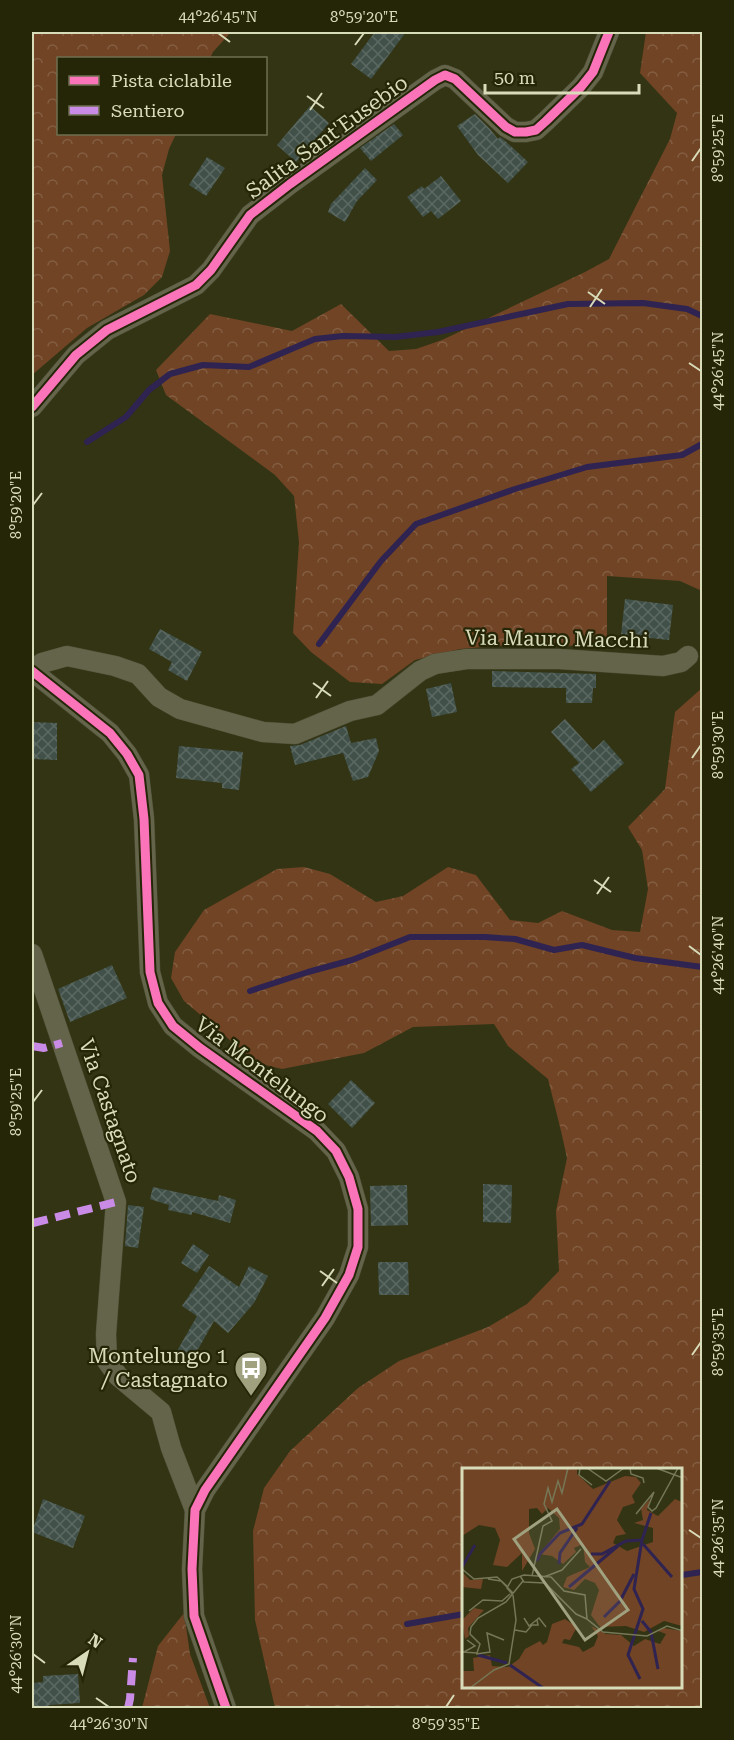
<svg xmlns="http://www.w3.org/2000/svg" width="734" height="1740" font-family="'Roboto Serif',serif">
<style>
.forest{fill:url(#forest-crowns);fill-rule:evenodd}
.lines{fill:none;stroke-linecap:round;stroke-linejoin:round}
.stream{stroke:#2f2352;stroke-width:6}
.building{fill:url(#building-cross-hatch)}
.minor-casing{stroke:#4d4e35;stroke-width:21}
.minor{stroke:#63644a;stroke-width:20}
.quiet{stroke:#ca8be6;stroke-width:8;stroke-dasharray:15 8;stroke-linecap:butt}
.cycleway-casing{stroke:#252608;stroke-width:13}
.cycleway{stroke:#fb73b8;stroke-width:9}
.ticks{fill:none;stroke:#d9dcb9;stroke-width:2}
.labels{text-anchor:middle;stroke-width:4.5;stroke-linejoin:round;paint-order:stroke}
.street-label{font-size:21px;fill:#d9dcb9;stroke:#252608}
.poi-label{font-size:21px;fill:#d9dcb9;stroke:#252608;text-anchor:end}
.inset-river{fill:none;stroke:#2f2352;stroke-width:3}
.inset-road{fill:none;stroke:#757756;stroke-width:1.5}
.view{fill:#9fa17f;fill-opacity:0.15;stroke:#9fa17f;stroke-width:3}
.inset-edge{fill:none;stroke:#d9dcb9;stroke-width:3}
.neatline{fill:none;stroke:#d9dcb9;stroke-width:2}
.ticks-label{font-size:15px;text-anchor:middle;fill:#d9dcb9}
</style>
<defs>
<pattern id="forest-crowns" width="20" height="18" patternUnits="userSpaceOnUse" patternTransform="scale(1.5)"><rect width="20" height="18" fill="#704424"/><path d="M2 6a3 3 0 1 1 6 0M12 15a3 3 0 1 1 6 0" fill="none" stroke="#845e42"/></pattern>
<pattern id="building-cross-hatch" width="8" height="8" patternUnits="userSpaceOnUse" patternTransform="scale(1.5)"><rect width="8" height="8" fill="#41514a"/><path d="M0 0l8 8M0 8l8-8" fill="none" stroke="#5c6962"/></pattern>
</defs>
<rect width="100%" height="100%" fill="#323414"/>
<g class="forest">
<path d="M32,32h199l-18,20 -3,6h-152v76h118l-7,15 -7,26 8,76 -8,26 -18,18 -57,33 -55,47z"/>
<path d="M646,32h56v559l-22,-10 -73,-5v72l-77,-5 -70,6 -45,11 -33,24 -32,-2 -39,-30 -18,-19 6,-91 -5,-46 -19,-21 -109,-80 -10,-25 54,-56 82,17 49,-27 48,47 27,-2 26,-9 143,-68 24,-13 61,-120 7,-26 -37,-40z"/>
<path d="M702,688v1020h-427l-20,-88 -2,-89 11,-43 26,-37 68,-63 41,-27 89,-34 39,-23 32,-33 -3,-60 11,-53 -6,-27 -13,-52 -40,-33 -14,-22 -81,3 -49,26 -82,16 -25,-6 -73,-62 -13,-23 4,-26 29,-42 73,-41 27,-2 26,7 46,28 27,-6 45,-29 28,8 34,45 28,3 24,-12 50,19 28,2 8,-43 -6,-39 -14,-23 37,-38 10,-77zM464,1470h218v218h-218z"/>
<path d="M184,1613l6,41 20,54h-68l16,-62z"/>
</g>
<g class="lines">
<g class="stream">
<path d="M87,442l39,-25 23,-27 21,-16 33,-9 46,2 66,-28 28,-3 52,1 43,-5 130,-28 75,-1 44,6 15,7"/>
<path d="M319,644l62,-83 35,-37 99,-35 72,-22 95,-12 20,-11"/>
<path d="M250,991l58,-19 44,-12 58,-23h75l30,2 39,11 28,-5 53,13 67,9"/>
<path d="M682,1575l20,-3"/>
<path d="M407,1624l57,-10"/>
</g>
</g>
<g class="building">
<path d="M375,32h31l-35,47 -20,-15z"/>
<path d="M310,106l19,17 -33,39 -19,-17z"/>
<path d="M475,114l15,15 8,10 2,-2 3,2 25,23 -20,21 -30,-28 -21,-29z"/>
<path d="M394,124l9,11 -32,26 -11,-13z"/>
<path d="M207,157l18,11 -19,28 -17,-11z"/>
<path d="M365,168l12,12 -20,21 -12,21 -17,-10 3,-8z"/>
<path d="M441,176l20,25 -23,18 -7,-8 -8,6 -16,-20 15,-11 2,3z"/>
<path d="M625,599l48,6 -4,35 -48,-5z"/>
<path d="M160,629l42,23 -15,29 -19,-11 4,-8 -23,-13z"/>
<path d="M492,671l104,3v14h-3l-1,15h-26v-15l-74,-1z"/>
<path d="M451,683l6,29 -25,5 -6,-28z"/>
<path d="M565,719l28,31 11,-10 20,23 -33,29 -20,-23 8,-6 -28,-31z"/>
<path d="M32,722l25,1v37l-25,-1z"/>
<path d="M346,726l5,17 25,-5 3,13 -11,26 -15,4 -10,-28 -48,12 -5,-19 10,-1z"/>
<path d="M179,746l64,6 -4,38 -17,-2v-5l-46,-5z"/>
<path d="M112,965l15,33 -57,24 -12,-33z"/>
<path d="M351,1080l24,23 -23,25 -24,-24z"/>
<path d="M483,1184l29,1 -1,38 -28,-1z"/>
<path d="M407,1185l1,40 -37,1 -1,-40z"/>
<path d="M153,1187l65,14 1,-6 17,5 -6,23 -38,-11v3l-24,-5 1,-5 -19,-6z"/>
<path d="M128,1205l16,2 -6,41 -13,-2z"/>
<path d="M193,1244l16,11 -12,18 -16,-10z"/>
<path d="M378,1262h30l1,33h-30z"/>
<path d="M209,1266l30,21 10,-21 19,10 -14,27 -26,30 -14,-12 -22,39 -15,-9 20,-35 -15,-10z"/>
<path d="M43,1499l42,17 -12,32 -41,-16z"/>
<path d="M78,1674l2,29 -31,2 -1,3h-16v-25l11,-1v-6z"/>
</g>
<g class="lines">
<g class="minor-casing">
<g id="minor">
<path d="M32,407l44,-52 31,-25 89,-45 15,-15 39,-55 40,-31 145,-104 10,-5 10,4 51,48 9,5h11l10,-2 10,-9 35,-34 12,-15 16,-40"/>
<path d="M32,671l78,62 17,21 12,21 5,44 6,153 8,31 15,23 27,22 117,83 19,20 13,26 9,32v38l-9,28 -24,43 -120,172 -10,20 -3,59 2,47 32,92"/>
<path d="M32,671l10,-8 25,-7 48,10 23,8 21,23 21,12 83,23 32,2 55,-23 27,-6 43,-34 15,-7 32,-5h92l104,7 18,-4 7,-6"/>
<path d="M32,954l84,248 -10,132 1,27 11,15 43,36 10,36 24,62"/>
</g>
</g>
<use href="#minor" class="minor"/>
<g class="quiet">
<path d="M32,1046l12,2 18,-5"/>
<path d="M33,1223l83,-21"/>
<path d="M128,1708l2,-9 3,-41"/>
</g>
<g class="cycleway-casing">
<g id="cycleway">
<path d="M32,407l44,-52 31,-25 89,-45 15,-15 39,-55 40,-31 145,-104 10,-5 10,4 51,48 9,5h11l10,-2 10,-9 35,-34 12,-15 16,-40"/>
<path d="M32,671l78,62 17,21 12,21 5,44 6,153 8,31 15,23 27,22 117,83 19,20 13,26 9,32v38l-9,28 -24,43 -120,172 -10,20 -3,59 2,47 32,92"/>
</g>
</g>
<use href="#cycleway" class="cycleway"/>
</g>
<path class="ticks" d="M218,33l12,9M355,45l9,-12M307,96l17,12M310,110l12,-17M692,161l9,-13M588,292l17,12M590,307l12,-18M689,363l12,8M33,505l9,-12M313,683l18,13M316,698l12,-17M692,758l9,-13M594,880l17,12M597,894l12,-17M689,946l12,9M33,1102l9,-12M320,1271l17,12M322,1286l12,-17M692,1355l9,-13M689,1530l12,8M33,1654l12,9M96,1698l13,9M446,1707l8,-12"/>
<defs>
<g id="bus-pin" transform="scale(1.725)"><path d="M0 17L-7.5 6A9.5 9.5 0 1 1 7.5 6Z" fill="#9fa17f" stroke="#252608"/><path d="M-5-6H5V4H4V6H2V4H-2V6H-4V4H-5ZM-3.5-4V0h7V-4ZM-3.5 1.2v1.5H-2V1.2ZM2 1.2v1.5H3.5V1.2Z" fill="#fff"/></g>
</defs>
<g fill-rule="evenodd">
<use href="#bus-pin" x="251" y="1368"/>
</g>
<g class="labels">
<g class="street-label">
<text transform="translate(327 137) rotate(-36)" y="7">Salita Sant'Eusebio</text>
<text transform="translate(557 639) rotate(1)" y="7">Via Mauro Macchi</text>
<text transform="translate(262 1070) rotate(37)" y="7">Via Montelungo</text>
<text transform="translate(110 1111) rotate(71)" y="7">Via Castagnato</text>
</g>
<g class="poi-label">
<text x="228" y="1363">Montelungo 1<tspan x="228" dy="24">/ Castagnato</tspan></text>
</g>
</g>
<g transform="translate(462 1468)">
<rect width="220" height="220" fill="#323414"/>
<path d="M0,0h115v6l16,15 32,-13 11,1 5,6 -9,13 3,7 -12,4 -6,13 9,14 -10,2 -3,7 14,8 26,-9v-14l-19,-5 9,-3 -2,-11 9,-10 -3,11 11,6 17,-17 7,3v124l-18,-5 -20,11 -18,-6 -26,1 -9,-12 8,-25 -4,-7 -10,-4 -11,11 -11,-3 4,-10 23,-10 -5,-5 -2,-18 -9,4 2,4 -13,12 -11,-8 -13,-2 21,-25 -1,-11 -11,-10 -6,6 -5,-6 -8,1v24l6,16 -13,22v-18l-15,14 -14,-2 7,-25 -5,-12 -16,-3 -17,11zM0,104l8,8 13,-1 -2,10 -19,-2zM12,140l10,2 -16,18 1,8 -4,3 -3,-19zM103,151l12,8 -7,13 -6,-1 -2,4 17,4 4,5 11,-6 4,-10 -7,-10 15,8 15,1 13,11 11,-7 15,5 6,-10 -8,-3 6,-3 18,3v57h-220v-17h12l-1,-13 17,-3 2,11 16,1 11,-8 6,-10 15,-8 3,4 4,-3 5,-18z" fill="#704424"/>
<path class="inset-river" d="M181,76l29,33M129,86h11l24,-13 16,-1 9,-27M75,93l3,-7 20,-21 22,-9 28,-43M97,96l1,-11 17,-25M0,99l13,-22M107,119l49,-41M142,149l16,-16 14,-27M180,153l9,11 7,37M16,187l29,8M48,197l33,23M178,211l-12,-24 15,-46 -9,-20 8,-49"/>
<path class="inset-road" d="M118,0l-1,7 13,10M125,0l19,13 18,-13M168,0l1,6 12,4 1,5M194,0l27,10M174,46l18,-22 -6,15 4,4 4,-3 22,-40M0,101l12,10 23,-2 10,9M58,108l4,6 21,1 31,31 11,5M70,108l11,-50 9,-5 -8,-17 4,-16 4,14 6,-21 4,12 6,-25M82,109l18,-7 19,-21M26,111l13,2 12,12M50,126l-5,-6 5,-9 12,-4 27,2 13,14 21,4 2,24 16,13 44,4 20,-10 16,5M7,143l14,-11 19,1 8,-7M62,150l5,8 10,-8 7,9M53,162l11,2 6,-7h6l-1,-5M0,184l15,1 3,-9 -10,-10 1,-7 7,-9 28,-16 17,-21M2,184l11,-6 -8,-6M14,186l14,-2 -3,-19 17,7M8,220l24,-18 15,-6 7,-44 -3,-25"/>
<path class="view" d="M95,41l71,101 -43,30 -71,-101z"/>
<rect width="220" height="220" class="inset-edge"/>
</g>
<rect width="734" height="1740" fill="none" stroke="#252608" stroke-width="66"/>
<rect x="57" y="57" width="210" height="78" fill="#252608" stroke="#6d6f4f" stroke-width="1.5"/>
<rect x="69" y="76" width="30" height="9" fill="#fb73b8" stroke="#6d6f4f" stroke-width="1.5"/>
<text x="111" y="87" font-size="18" fill="#d9dcb9">Pista ciclabile</text>
<rect x="69" y="106" width="30" height="9" fill="#ca8be6" stroke="#6d6f4f" stroke-width="1.5"/>
<text x="111" y="117" font-size="18" fill="#d9dcb9">Sentiero</text>
<g transform="translate(87 1653) rotate(35)" stroke="#252608" stroke-width="4.5" paint-order="stroke">
<path d="M0-4.5L10 22L0 15L-10 22Z" fill="#d9dcb9"/>
<text y="-9" font-size="16" font-weight="bold" text-anchor="middle" fill="#d9dcb9">N</text>
</g>
<path d="M485 84v9h154v-9" fill="none" stroke="#d9dcb9" stroke-width="3"/>
<text x="494" y="84" font-size="18" fill="#d9dcb9" stroke="#252608" stroke-width="4.5" paint-order="stroke">50 m</text>
<rect x="33" y="33" width="668" height="1674" class="neatline"/>
<g class="ticks-label">
<text x="218" y="22">44°26'45"N</text>
<text x="364" y="22">8°59'20"E</text>
<text transform="translate(718 148) rotate(-90)" y="5">8°59'25"E</text>
<text transform="translate(718 371) rotate(-90)" y="5">44°26'45"N</text>
<text transform="translate(16 505) rotate(-90)" y="5">8°59'20"E</text>
<text transform="translate(718 745) rotate(-90)" y="5">8°59'30"E</text>
<text transform="translate(718 955) rotate(-90)" y="5">44°26'40"N</text>
<text transform="translate(16 1102) rotate(-90)" y="5">8°59'25"E</text>
<text transform="translate(718 1342) rotate(-90)" y="5">8°59'35"E</text>
<text transform="translate(718 1538) rotate(-90)" y="5">44°26'35"N</text>
<text transform="translate(16 1654) rotate(-90)" y="5">44°26'30"N</text>
<text x="109" y="1729">44°26'30"N</text>
<text x="446" y="1729">8°59'35"E</text>
</g>
</svg>
